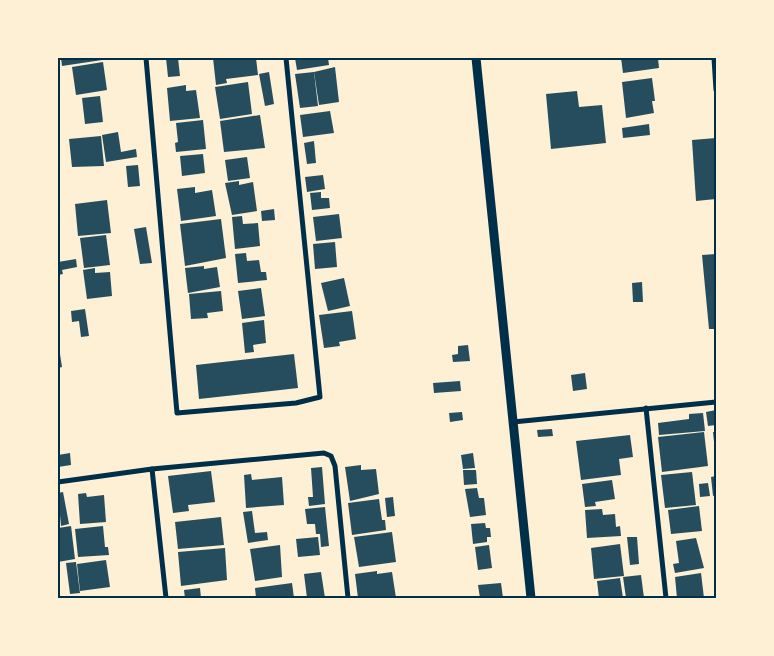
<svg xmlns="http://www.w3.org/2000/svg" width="774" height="656" font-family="Jost,sans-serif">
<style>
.building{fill:#264d5e}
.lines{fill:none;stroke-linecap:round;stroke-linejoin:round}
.minor{stroke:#003049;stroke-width:5}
.tertiary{stroke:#003049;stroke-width:9}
.neatline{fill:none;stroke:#003049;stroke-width:2}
</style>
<rect width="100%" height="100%" fill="#fdf0d5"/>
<g class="building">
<path d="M61,58h40l1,2 -40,6z"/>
<path d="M166,58h12l2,18 -12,1z"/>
<path d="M213,58h43l2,17 -32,4 1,4 -11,2z"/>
<path d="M295,58h33l1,7 -32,5z"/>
<path d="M621,58h37l1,10 -36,5z"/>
<path d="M103,62l4,28 -31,5 -4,-28z"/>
<path d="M335,67l4,35 -20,3 -5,-33z"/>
<path d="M269,72l5,32 -9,2 -6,-32z"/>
<path d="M314,72l4,34 -18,2 -5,-34z"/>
<path d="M652,78l3,23h-3l2,12 -28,5 -4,-36z"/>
<path d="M248,82l4,32 -32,5 -5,-32z"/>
<path d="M186,85v6l10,-1 4,28 -30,3 -3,-33z"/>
<path d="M577,91l2,16 23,-2 4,38 -55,6 -5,-55z"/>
<path d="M100,96l3,26 -18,2 -3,-26z"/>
<path d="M330,111l4,22 -31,4 -3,-22z"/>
<path d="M260,115l5,33 -41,4 -4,-31z"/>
<path d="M203,120l3,29 -30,3 -1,-9 3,-1 -2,-19z"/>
<path d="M649,124l1,11 -27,3 -1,-10z"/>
<path d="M118,132l3,20 15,-3 1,8 -31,5 -4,-27z"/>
<path d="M101,136l3,30 -32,1 -3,-28z"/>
<path d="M716,138v61l-20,2 -4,-61z"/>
<path d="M314,141l2,22 -9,1 -3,-21z"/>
<path d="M203,154l2,19 -23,3 -2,-20z"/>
<path d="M247,157l3,21 -22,3 -3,-21z"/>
<path d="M138,165l2,21 -12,1 -2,-21z"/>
<path d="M323,175l2,14 -18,3 -2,-15z"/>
<path d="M239,181v4l14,-3 4,29 -25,4 -7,-32z"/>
<path d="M195,187v6l17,-3 4,26 -35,5 -4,-32z"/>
<path d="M321,192v6h8l1,10 -18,2 -2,-17z"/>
<path d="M107,200l4,33 -33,3 -3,-32z"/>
<path d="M274,209l1,11 -13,1 -1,-10z"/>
<path d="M339,214l3,24 -26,3 -3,-24z"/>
<path d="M242,216l1,8 15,-1 2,23 -25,3 -3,-32z"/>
<path d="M221,219l5,39 -41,8 -5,-42z"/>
<path d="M146,227l6,36 -12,1 -6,-35z"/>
<path d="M106,235l4,30 -26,3 -4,-30z"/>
<path d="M335,242l2,25 -22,2 -2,-25z"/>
<path d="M246,253l1,8 12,-1 2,12h5l1,8 -29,3 -3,-29z"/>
<path d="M716,254v75h-7l-7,-74z"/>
<path d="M76,259l1,8 -15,3 1,4 -5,1v-13z"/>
<path d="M204,266v3l13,-2 3,20 -32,6 -3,-25z"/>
<path d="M95,268v5l15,-1 2,24 -25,3 -4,-29z"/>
<path d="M344,278l6,28 -22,5 -7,-28z"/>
<path d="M642,282l1,20h-10l-1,-19z"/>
<path d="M261,288l4,28 -23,3 -4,-28z"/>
<path d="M221,291l2,20 -16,2 1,5 -17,1 -2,-25z"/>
<path d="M85,309l4,27 -8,1 -2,-16 -7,1 -1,-11z"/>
<path d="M352,311l4,28 -17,3 1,4 -16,2 -5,-33z"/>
<path d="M264,320l2,23 -13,2 1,7 -9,1 -3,-30z"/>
<path d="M58,341l4,26 -4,1z"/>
<path d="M468,345l2,16 -17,1 -1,-7 6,-1v-8z"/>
<path d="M294,354l4,34 -99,11 -3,-34z"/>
<path d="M585,373l2,16 -14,2 -2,-16z"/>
<path d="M460,381l1,10 -27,2 -1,-10z"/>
<path d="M716,410v15l-8,1 -2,-14z"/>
<path d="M462,412l1,8 -13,2 -1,-9z"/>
<path d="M703,413l2,18 -46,4 -1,-12 31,-4v-5z"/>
<path d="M552,429l1,7 -15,1 -1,-7z"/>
<path d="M704,432l4,34 -46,6 -4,-35z"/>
<path d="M713,432h3v19h-1z"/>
<path d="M630,435l3,22 -14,2 2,16 -40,5 -5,-39z"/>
<path d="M70,453l1,12 -13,2v-12z"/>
<path d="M473,453l2,15 -12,1 -2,-14z"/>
<path d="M361,465v5l15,-1 3,25 -29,7 -5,-34z"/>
<path d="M322,467l3,37 -16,2 -1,-9h5l-2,-29z"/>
<path d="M463,470h13l1,14 -13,1z"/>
<path d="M211,471l4,31 -27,3 1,6 -16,2 -5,-37z"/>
<path d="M692,472l4,33 -31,3 -4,-33z"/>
<path d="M251,474l1,6 30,-3 2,28 -38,3 -2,-33z"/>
<path d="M716,476v19l-3,1 -2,-19z"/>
<path d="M612,480l3,19 -20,3 1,4 -11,1 -3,-23z"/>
<path d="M708,483l2,13 -10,1 -1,-13z"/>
<path d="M477,488l2,10h5l2,17 -16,2 -5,-28z"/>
<path d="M63,492l6,32 -8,2 -3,-33z"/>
<path d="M86,493l1,4 17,-2 2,27 -26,2 -2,-30z"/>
<path d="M393,497l2,19 -8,1 -2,-19z"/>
<path d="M379,499l3,21h3l1,10 -34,5 -4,-32z"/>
<path d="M699,506l3,25 -31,3 -3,-24z"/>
<path d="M325,507l4,39 -8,1 -1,-13h-4l-1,-10h-8l-2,-15z"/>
<path d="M602,509l1,6 12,-1 1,13 4,-1 1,10 -34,2 -2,-28z"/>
<path d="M252,511l3,22 12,-1 1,8 -20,3 -5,-31z"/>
<path d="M221,517l3,28 -46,4 -3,-27z"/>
<path d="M485,523l1,5h4l1,9h-4v5l-14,2 -2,-20z"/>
<path d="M71,526l4,33 -17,3v-34z"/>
<path d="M103,526l2,21h3l1,8 -31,2 -3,-28z"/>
<path d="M392,532l4,30 -37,5 -5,-30z"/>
<path d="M318,537l2,18 -22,2 -2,-18z"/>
<path d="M627,537h10l2,27 -9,1z"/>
<path d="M696,538l8,30 -29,5 -2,-9 6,-1 -3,-22z"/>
<path d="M620,544l4,32 -30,3 -3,-31z"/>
<path d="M280,545l2,32 -27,4 -5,-32z"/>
<path d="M489,545l3,23 -14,2 -3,-23z"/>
<path d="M225,548l2,32 -46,6 -3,-34z"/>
<path d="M106,560l4,27 -30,4 -3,-27z"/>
<path d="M76,562l4,31 -10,1 -4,-31z"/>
<path d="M377,571v3l15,-2 4,26h-38l-3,-24z"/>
<path d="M321,572l4,26h-18l-3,-24z"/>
<path d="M701,573l3,25h-27l-2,-21z"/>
<path d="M641,575l3,23h-18l-3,-21z"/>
<path d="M620,578l3,20h-24l-2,-17z"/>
<path d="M292,583l2,15h-38l-1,-10z"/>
<path d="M501,583l2,15h-23l-2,-13z"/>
<path d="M200,588l1,10h-16l-1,-8z"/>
</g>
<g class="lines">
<g class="minor">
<path d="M146,58l31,355 119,-10 24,-6 -34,-339"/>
<path d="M714,58l2,32"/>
<path d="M646,408l20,190"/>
<path d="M513,422l203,-20"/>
<path d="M152,469l14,129"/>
<path d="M58,482l94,-13 172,-16 7,3 4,10 13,132"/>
</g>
<path class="tertiary" d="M476,58l55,540"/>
</g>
<rect width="774" height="656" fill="none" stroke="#fdf0d5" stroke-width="118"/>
<rect x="59" y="59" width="656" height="538" class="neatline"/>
</svg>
